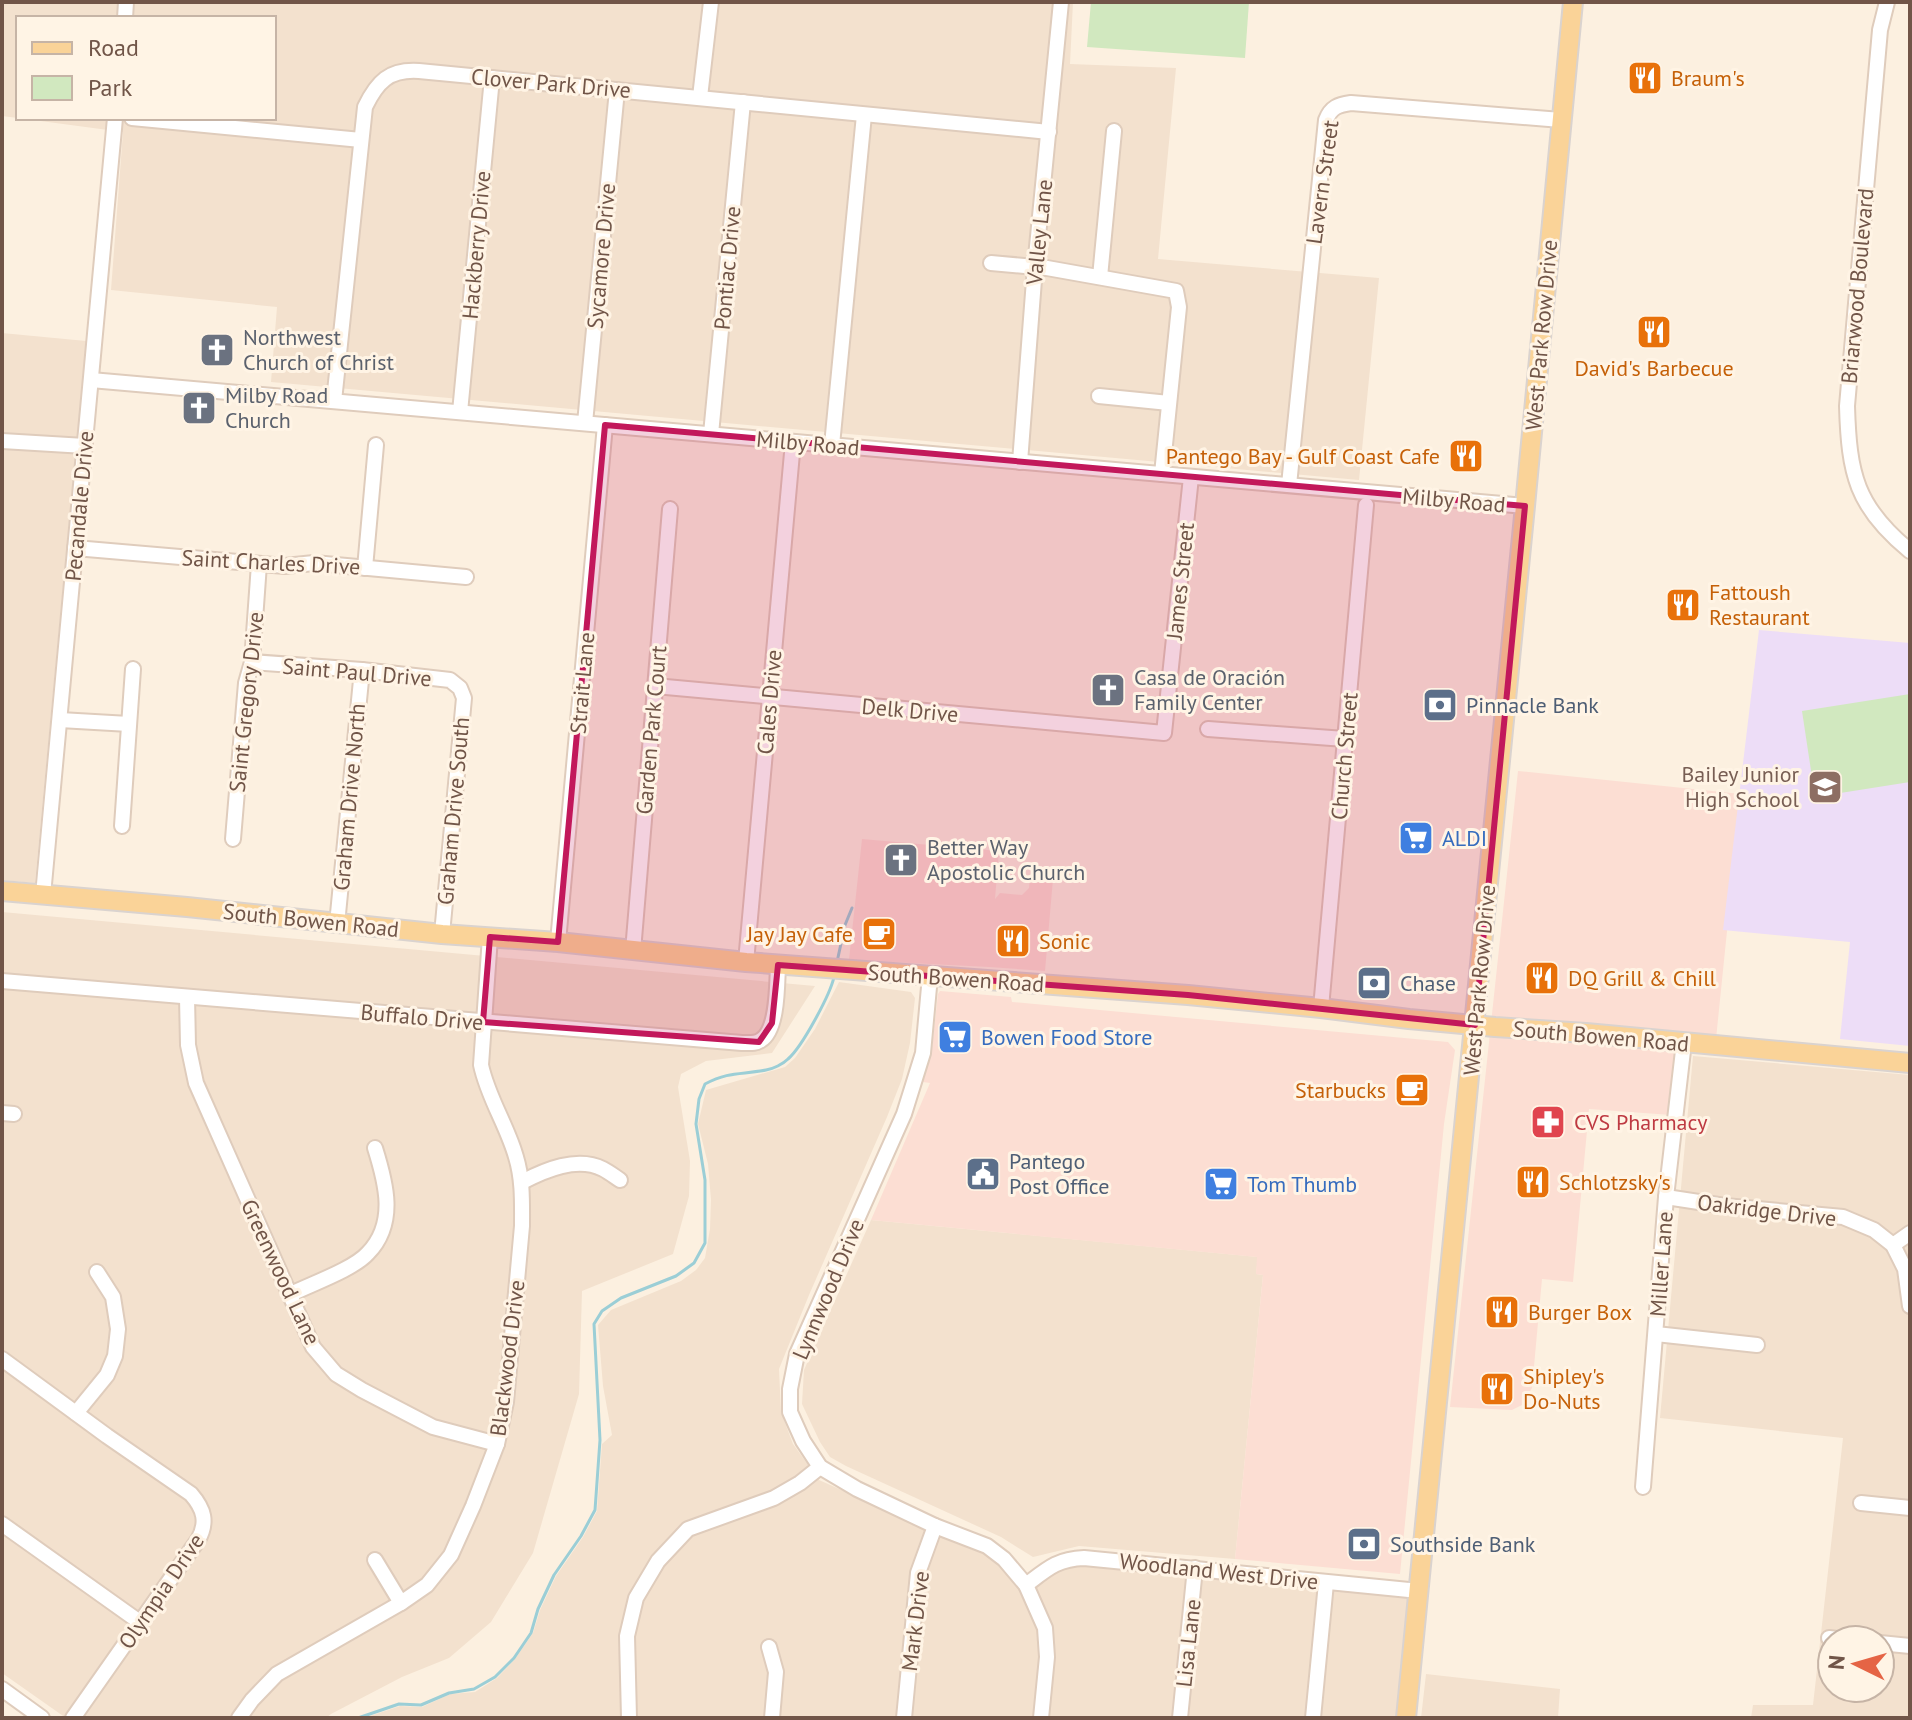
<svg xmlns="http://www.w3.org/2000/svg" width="1912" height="1720" font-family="'PT Sans',sans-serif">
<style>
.residential{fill:#f3e1ce;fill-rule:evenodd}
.commercial{fill:#fcded3}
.education{fill:#edddf7}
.green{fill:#d1e8bf}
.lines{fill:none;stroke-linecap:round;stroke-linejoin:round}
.stream{stroke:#9bced6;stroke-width:3}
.minor-casing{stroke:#dfccbc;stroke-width:18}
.major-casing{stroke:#dad3cf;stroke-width:22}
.minor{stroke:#fff;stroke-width:14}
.major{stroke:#fad398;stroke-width:18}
.marked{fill:#c2185b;fill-opacity:0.2;stroke:#c2185b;stroke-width:6;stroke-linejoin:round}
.labels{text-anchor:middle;stroke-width:6;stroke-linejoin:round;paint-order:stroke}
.food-label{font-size:22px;fill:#c56008;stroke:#fff4e5;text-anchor:start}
.street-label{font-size:22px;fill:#715548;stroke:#fff4e5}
.worship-label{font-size:22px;fill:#5b616d;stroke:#fff4e5;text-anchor:start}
.service-label{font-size:22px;fill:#4e5e75;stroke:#fff4e5;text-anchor:start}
.education-label{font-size:22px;fill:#785e54;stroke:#fff4e5;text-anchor:end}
.shop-label{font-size:22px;fill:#366cbe;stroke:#fff4e5;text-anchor:start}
.health-label{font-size:22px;fill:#be3a42;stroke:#fff4e5;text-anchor:start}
</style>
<rect width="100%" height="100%" fill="#fcf0e0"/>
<g class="residential">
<path d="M2,2h1071l-3,62 106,4 -18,191 221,19 -20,202 -1088,-98 6,-75 -166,-17 12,-158 -105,-14h256v-100h-256v100l-16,-2z"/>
<path d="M2,333l84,8 -51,542 -33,-3z"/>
<path d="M2,912l813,74 -43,67 -66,8 -25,13 -3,13 12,74 -1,35 -16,58 -91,37 -3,103 -46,159 -42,69 -42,36 -47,19 -71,37 -5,4h-260l-64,-45z"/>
<path d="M839,982l72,10 4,6 -5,45 -8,36 -15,38 -78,178 -30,74 2,43 12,32 26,36 167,74 13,9 21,24 21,40 2,28 -6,63h-673l36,-12 22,1 28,-13 25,-2 22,-14 18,-19 18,-26 7,-23 16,-34 27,-39 14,-26 5,-67 10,-9 -9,-49 -5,-61 13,-15 70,-29 15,-11 9,-12 5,-29 1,-29 -3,-36 -10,-40 8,-34 79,-23 10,-9 20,-29z"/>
<path d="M1693,1056l217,19v643h-159l2,-13h60l30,-267 -183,-20zM1832,1640h48v48h-48z"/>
<path d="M871,1220l387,37 -2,17 7,1 -28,284 -156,-13 -46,11 -32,-20 -155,-71 -16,-9 -10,-15 -18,-38 2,-34z"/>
<path d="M1067,1562l348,31 -13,125h-356l6,-69 -21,-64z"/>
<path d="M1426,1674l134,15 -2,29h-137z"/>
</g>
<g class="commercial">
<path d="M1518,771l223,23 -25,245 -39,-4 -6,80 -82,-6 -16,173 -31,-3 -10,109 -10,17 -10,5 -62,-3z"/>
<path d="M862,839l137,12 -4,48 5,-6 22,2 7,-7 1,-10 23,1 -8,92 -56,-4 -140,-7z"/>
<path d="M940,991l71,6 1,5 436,40 7,8 -11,74 -44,450 -165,-15 28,-284 -7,-1 1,-17 -386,-37 59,-137 -7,-1 9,-35 6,-53z"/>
</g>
<path class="education" d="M1759,630l151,13v403l-70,-7 10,-97 -127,-12z"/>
<g class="green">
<path d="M1091,2h158l-4,56 -158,-11z"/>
<path d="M1910,694v88l-95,15 -13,-86z"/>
</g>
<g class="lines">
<g class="stream">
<path d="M837,962l8,-37 7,-17"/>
<path d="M358,1718l41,-14 22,1 28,-12 25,-4 21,-12 19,-19 17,-25 7,-24 16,-34 27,-39 14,-26 5,-70 -6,-116 8,-13 19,-13 55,-22 18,-13 11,-20v-63l-9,-56 3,-25 6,-15c25,-13 36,-9 61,-14 7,-1 17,-6 22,-11 14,-12 42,-64 46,-82"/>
</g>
<g class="minor-casing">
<g id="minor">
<path d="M1887,2l-7,28 -33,376c2,68 9,101 63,145"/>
<path d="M125,18l1,-16"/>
<path d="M700,97l11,-95"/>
<path d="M132,118l229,22"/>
<path d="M991,263l56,5 129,23 3,16 -17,167"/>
<path d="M1100,277l14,-146"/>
<path d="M91,380l1434,126"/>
<path d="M1099,396l70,7"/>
<path d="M334,401l31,-294c12,-25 24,-38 54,-36l630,61"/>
<path d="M460,412l32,-334"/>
<path d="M585,423l32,-333"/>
<path d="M711,434l32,-332"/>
<path d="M2,441l83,5"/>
<path d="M832,445l32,-330"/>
<path d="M1020,462l15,-195 26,-265"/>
<path d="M1289,485l37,-365c5,-13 12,-15 25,-17l210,17"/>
<path d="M75,548l210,18 29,-3 152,14"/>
<path d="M365,568l11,-123"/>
<path d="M252,662l110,8 88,10 10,8 4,10 -22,236"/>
<path d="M655,686l509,47 27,-256"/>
<path d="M60,720l69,4"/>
<path d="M1208,729l137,10"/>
<path d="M122,826l11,-157"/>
<path d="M233,839l13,-156 6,-21 7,-98"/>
<path d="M43,895l72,-777"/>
<path d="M337,924l25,-254"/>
<path d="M558,942l47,-517"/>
<path d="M633,951l37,-442"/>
<path d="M746,962l47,-520"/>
<path d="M930,976l-7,77 -19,61 -107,240 -7,35v23l13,29 17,26 37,22 78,37 52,20 17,13 22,26 19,43 2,29 -6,61"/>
<path d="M2,981l740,62c7,0 14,1 19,-3 17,-10 16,-56 17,-75"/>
<path d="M187,997l1,48 8,38 117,264 23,27 26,16 71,37 64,17"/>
<path d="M1321,1008l45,-503"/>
<path d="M2,1113l12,1"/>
<path d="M522,1182c23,-12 55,-26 81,-13 6,3 11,7 17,11"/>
<path d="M1666,1197l59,9 118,11 31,13 19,15 12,24 5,37"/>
<path d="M1893,1245l17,-12"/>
<path d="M291,1294c20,-10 63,-25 77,-41 29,-30 18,-70 7,-105"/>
<path d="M1656,1334l101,11"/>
<path d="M2,1359l105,77 84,58c13,15 17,28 7,46l-125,178"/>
<path d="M76,1413l31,-38 8,-19 3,-27 -5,-32 -16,-25"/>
<path d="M1643,1487l23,-290 18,-155"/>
<path d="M1861,1503l49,5"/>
<path d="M2,1524l139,99"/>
<path d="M375,1560l26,43"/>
<path d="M1026,1585c21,-16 31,-26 58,-27l335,33"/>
<path d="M1829,1638l17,2"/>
<path d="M1880,1643l30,3"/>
<path d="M769,1647l7,25 -4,46"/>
<path d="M2,1689l40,29"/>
<path d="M239,1718l13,-18 25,-26 124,-71 26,-18 24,-30 22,-49 24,-62 9,-42 16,-176c0,-23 1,-46 -6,-69 -9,-32 -28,-59 -35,-92l9,-128"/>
<path d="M629,1718l-2,-82 9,-38 22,-37 30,-32 86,-31 26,-15 20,-16"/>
<path d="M904,1718l14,-145 17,-47"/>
<path d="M1180,1718l15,-150"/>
<path d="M1313,1718l13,-135"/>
</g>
</g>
<g class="major-casing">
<g id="major">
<path d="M2,891l185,16 255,27 116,8 188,20 442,33 133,13 88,11 86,8 91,6 324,30"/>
<path d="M1406,1718l119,-1212 48,-504"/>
</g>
</g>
<use href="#minor" class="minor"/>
<use href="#major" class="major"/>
</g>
<path class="marked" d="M605,425l920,81 -50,519 -287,-30 -410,-30 -6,58 -13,19 -276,-20 7,-85 68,5z"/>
<defs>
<g id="restaurant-square" transform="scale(1.8)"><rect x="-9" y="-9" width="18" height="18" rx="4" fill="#e8710a" stroke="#fff4e5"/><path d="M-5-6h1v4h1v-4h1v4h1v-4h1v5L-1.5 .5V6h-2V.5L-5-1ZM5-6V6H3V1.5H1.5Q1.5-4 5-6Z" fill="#fff"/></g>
<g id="church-square" transform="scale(1.8)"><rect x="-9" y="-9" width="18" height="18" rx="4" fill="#6b7280" stroke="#fff4e5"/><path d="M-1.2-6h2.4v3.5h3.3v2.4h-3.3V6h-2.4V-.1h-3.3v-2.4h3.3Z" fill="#fff"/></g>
<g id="bank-square" transform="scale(1.8)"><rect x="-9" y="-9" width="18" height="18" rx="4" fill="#5c6f8a" stroke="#fff4e5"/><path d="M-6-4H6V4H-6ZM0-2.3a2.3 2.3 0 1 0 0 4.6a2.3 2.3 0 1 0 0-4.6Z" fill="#fff"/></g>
<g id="school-square" transform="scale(1.8)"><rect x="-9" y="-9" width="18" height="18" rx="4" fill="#8d6e63" stroke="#fff4e5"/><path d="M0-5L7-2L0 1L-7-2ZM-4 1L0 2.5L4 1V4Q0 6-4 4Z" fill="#fff"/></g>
<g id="supermarket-square" transform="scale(1.8)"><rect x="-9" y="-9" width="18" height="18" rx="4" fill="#3f7fe0" stroke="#fff4e5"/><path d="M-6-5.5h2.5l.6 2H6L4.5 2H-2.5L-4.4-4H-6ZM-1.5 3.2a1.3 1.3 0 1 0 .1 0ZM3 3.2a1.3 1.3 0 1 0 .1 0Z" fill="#fff"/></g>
<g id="cafe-square" transform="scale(1.8)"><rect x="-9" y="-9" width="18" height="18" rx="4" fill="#e8710a" stroke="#fff4e5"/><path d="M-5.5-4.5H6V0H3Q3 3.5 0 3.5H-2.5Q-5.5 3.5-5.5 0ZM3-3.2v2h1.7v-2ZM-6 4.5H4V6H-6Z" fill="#fff"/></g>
<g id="pharmacy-square" transform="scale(1.8)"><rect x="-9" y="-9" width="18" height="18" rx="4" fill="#e0444e" stroke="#fff4e5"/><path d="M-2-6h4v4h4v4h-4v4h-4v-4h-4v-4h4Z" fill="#fff"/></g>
<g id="civic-square" transform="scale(1.8)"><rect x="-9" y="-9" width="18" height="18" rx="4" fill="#5c6f8a" stroke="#fff4e5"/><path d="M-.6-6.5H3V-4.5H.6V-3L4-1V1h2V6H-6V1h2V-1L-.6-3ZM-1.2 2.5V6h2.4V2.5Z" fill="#fff"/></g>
</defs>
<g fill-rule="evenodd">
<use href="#restaurant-square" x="1645" y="78"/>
<use href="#restaurant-square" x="1654" y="332"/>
<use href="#church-square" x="217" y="350"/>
<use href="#church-square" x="199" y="408"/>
<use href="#restaurant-square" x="1466" y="456"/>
<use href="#restaurant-square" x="1683" y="605"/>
<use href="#church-square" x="1108" y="690"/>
<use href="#bank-square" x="1440" y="705"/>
<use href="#school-square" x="1825" y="787"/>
<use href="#supermarket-square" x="1416" y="838"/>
<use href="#church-square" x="901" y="860"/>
<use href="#cafe-square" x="879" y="934"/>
<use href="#restaurant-square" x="1013" y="941"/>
<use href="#restaurant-square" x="1542" y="978"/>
<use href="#bank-square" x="1374" y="983"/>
<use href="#supermarket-square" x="955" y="1037"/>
<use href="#cafe-square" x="1412" y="1090"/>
<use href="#pharmacy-square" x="1548" y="1122"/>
<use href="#civic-square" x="983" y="1174"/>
<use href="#restaurant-square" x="1533" y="1182"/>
<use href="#supermarket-square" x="1221" y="1184"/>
<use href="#restaurant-square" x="1502" y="1312"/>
<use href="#restaurant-square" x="1497" y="1389"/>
<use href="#bank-square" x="1364" y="1544"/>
</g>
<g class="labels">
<g class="food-label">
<text x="1671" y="86">Braum's</text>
<text x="1654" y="376" text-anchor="middle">David's Barbecue</text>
<text x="1440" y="464" text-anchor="end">Pantego Bay - Gulf Coast Cafe</text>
<text x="1709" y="600">Fattoush<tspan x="1709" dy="25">Restaurant</tspan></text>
<text x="853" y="942" text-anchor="end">Jay Jay Cafe</text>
<text x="1039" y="949">Sonic</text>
<text x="1568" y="986">DQ Grill &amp; Chill</text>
<text x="1386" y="1098" text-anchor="end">Starbucks</text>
<text x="1559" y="1190">Schlotzsky's</text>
<text x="1528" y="1320">Burger Box</text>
<text x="1523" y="1384">Shipley's<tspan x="1523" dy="25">Do-Nuts</tspan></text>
</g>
<g class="street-label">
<text transform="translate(551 83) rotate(5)" y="8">Clover Park Drive</text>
<text transform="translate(1322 182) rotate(-82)" y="8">Lavern Street</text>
<text transform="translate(1039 232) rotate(-84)" y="8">Valley Lane</text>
<text transform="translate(476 245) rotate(-85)" y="8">Hackberry Drive</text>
<text transform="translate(601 256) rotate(-85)" y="8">Sycamore Drive</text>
<text transform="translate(727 268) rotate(-85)" y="8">Pontiac Drive</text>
<text transform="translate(1857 286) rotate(-85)" y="8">Briarwood Boulevard</text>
<text transform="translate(1541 335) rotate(-85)" y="8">West Park Row Drive</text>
<text transform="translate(808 443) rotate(5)" y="8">Milby Road</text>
<text transform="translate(1454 500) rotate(5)" y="8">Milby Road</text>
<text transform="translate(79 506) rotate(-85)" y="8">Pecandale Drive</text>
<text transform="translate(271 562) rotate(3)" y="8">Saint Charles Drive</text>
<text transform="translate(1180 581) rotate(-84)" y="8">James Street</text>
<text transform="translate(357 672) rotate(5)" y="8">Saint Paul Drive</text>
<text transform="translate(582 683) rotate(-85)" y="8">Strait Lane</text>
<text transform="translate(246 702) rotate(-84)" y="8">Saint Gregory Drive</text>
<text transform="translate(769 702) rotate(-85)" y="8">Cales Drive</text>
<text transform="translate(910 710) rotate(5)" y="8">Delk Drive</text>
<text transform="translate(651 730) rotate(-85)" y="8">Garden Park Court</text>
<text transform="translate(1344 756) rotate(-85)" y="8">Church Street</text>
<text transform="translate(349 797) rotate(-85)" y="8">Graham Drive North</text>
<text transform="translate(453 811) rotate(-85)" y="8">Graham Drive South</text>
<text transform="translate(311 920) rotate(6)" y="8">South Bowen Road</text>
<text transform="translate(956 978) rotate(4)" y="8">South Bowen Road</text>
<text transform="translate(1479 980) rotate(-85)" y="8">West Park Row Drive</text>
<text transform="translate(422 1017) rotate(5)" y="8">Buffalo Drive</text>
<text transform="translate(1601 1036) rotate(5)" y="8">South Bowen Road</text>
<text transform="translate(1767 1210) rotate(7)" y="8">Oakridge Drive</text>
<text transform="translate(1661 1264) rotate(-86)" y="8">Miller Lane</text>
<text transform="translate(281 1272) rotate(65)" y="8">Greenwood Lane</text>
<text transform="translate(828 1289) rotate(-67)" y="8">Lynnwood Drive</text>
<text transform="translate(507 1358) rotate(-83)" y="8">Blackwood Drive</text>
<text transform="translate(1219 1571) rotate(6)" y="8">Woodland West Drive</text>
<text transform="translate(161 1591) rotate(-56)" y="8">Olympia Drive</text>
<text transform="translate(915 1621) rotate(-83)" y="8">Mark Drive</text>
<text transform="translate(1188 1643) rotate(-84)" y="8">Lisa Lane</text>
</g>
<g class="worship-label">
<text x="243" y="345">Northwest<tspan x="243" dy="25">Church of Christ</tspan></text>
<text x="225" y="403">Milby Road<tspan x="225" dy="25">Church</tspan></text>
<text x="1134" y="685">Casa de Oración<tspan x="1134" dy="25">Family Center</tspan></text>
<text x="927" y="855">Better Way<tspan x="927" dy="25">Apostolic Church</tspan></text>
</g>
<g class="service-label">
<text x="1466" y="713">Pinnacle Bank</text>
<text x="1400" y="991">Chase</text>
<text x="1009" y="1169">Pantego<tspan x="1009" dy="25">Post Office</tspan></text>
<text x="1390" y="1552">Southside Bank</text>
</g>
<g class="education-label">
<text x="1799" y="782">Bailey Junior<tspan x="1799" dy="25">High School</tspan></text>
</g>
<g class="shop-label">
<text x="1442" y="846">ALDI</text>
<text x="981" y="1045">Bowen Food Store</text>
<text x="1247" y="1192">Tom Thumb</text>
</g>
<g class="health-label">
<text x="1574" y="1130">CVS Pharmacy</text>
</g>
</g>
<rect width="1912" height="1720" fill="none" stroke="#715548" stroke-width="8"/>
<rect x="16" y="16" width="260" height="104" fill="#fff4e5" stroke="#c6b4a6" stroke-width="2"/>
<rect x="32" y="42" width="40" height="12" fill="#fad398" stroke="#c6b4a6" stroke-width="2"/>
<text x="88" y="56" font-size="24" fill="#715548">Road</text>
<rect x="32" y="76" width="40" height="24" fill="#d1e8bf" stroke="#c6b4a6" stroke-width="2"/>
<text x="88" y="96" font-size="24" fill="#715548">Park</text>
<g transform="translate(1856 1664) rotate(275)"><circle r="38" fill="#fff4e5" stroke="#c6b4a6" stroke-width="2"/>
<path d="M0-6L14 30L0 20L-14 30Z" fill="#e56445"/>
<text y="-12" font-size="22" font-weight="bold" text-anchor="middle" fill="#715548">N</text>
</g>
</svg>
